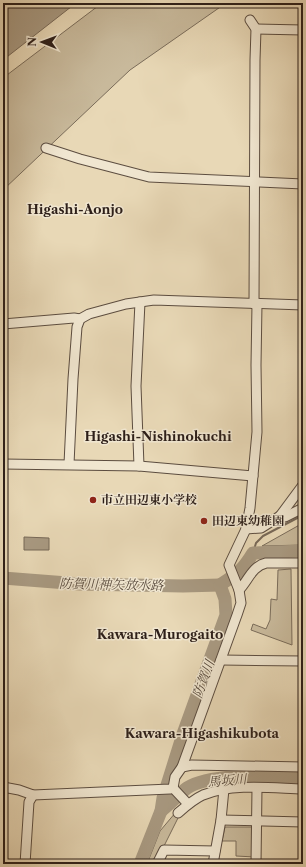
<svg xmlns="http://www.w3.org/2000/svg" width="306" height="867" font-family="'Libre Caslon Text','Noto Serif JP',serif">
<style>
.green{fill:#c8b99b;stroke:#7a6c5a}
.water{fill:#a89981;stroke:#776857}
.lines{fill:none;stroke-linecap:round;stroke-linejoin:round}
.stream{stroke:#776857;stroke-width:2}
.river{stroke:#a89981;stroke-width:13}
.street-casing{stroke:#5c4d40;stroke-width:11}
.street{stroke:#f0e6d0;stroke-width:9}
.poi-dot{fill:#8f2418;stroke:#f0e6d0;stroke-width:1.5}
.labels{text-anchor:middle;stroke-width:3;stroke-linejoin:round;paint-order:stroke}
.poi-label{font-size:12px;font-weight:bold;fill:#2d1f19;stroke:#f0e6d0;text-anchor:start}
.neighbourhood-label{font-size:13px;font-weight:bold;fill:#2d1f19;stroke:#f0e6d0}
.water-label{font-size:13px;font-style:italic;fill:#584a3d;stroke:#f0e6d0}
</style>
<rect width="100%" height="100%" fill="#e8d8b6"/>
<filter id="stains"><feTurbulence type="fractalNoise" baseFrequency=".005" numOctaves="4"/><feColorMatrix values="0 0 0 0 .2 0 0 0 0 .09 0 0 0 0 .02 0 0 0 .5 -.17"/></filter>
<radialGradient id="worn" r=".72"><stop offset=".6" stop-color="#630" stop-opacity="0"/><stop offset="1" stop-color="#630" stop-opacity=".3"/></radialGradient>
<g class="green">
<path d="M102,3h124l-96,67 -127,120v-112z"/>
<path d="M303,523v22l-41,1z"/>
<path d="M291,569l1,76 -41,-15 2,-6 13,5 4,-9 1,-21 6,1 1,-30z"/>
<path d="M176,812l2,6 -23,46h-8l13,-33z"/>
<path d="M225,827h30v30l-19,-1v-15h-14z"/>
</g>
<g class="water">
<path d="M3,3h73l-73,57z"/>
<path d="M24,537l25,1v12h-25z"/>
</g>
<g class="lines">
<path class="stream" d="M253,553l3,-10 7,-7 40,-21"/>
<g class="river">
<path d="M3,578l77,6 103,2 37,-1"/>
<path d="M220,585c17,-11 22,-14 33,-32l50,-2"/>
<path d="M161,811c9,-7 17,-16 26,-23 24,-16 86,-11 116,-10"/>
<path d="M140,864l21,-53 2,-13 20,-64 43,-119 -1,-16 -5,-14"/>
</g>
<g class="street-casing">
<g id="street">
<path d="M250,20l6,9 -1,31 -1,244"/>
<path d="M256,29l47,1"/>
<path d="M46,148l34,11 69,18 154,7"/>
<path d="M257,304l-1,61 1,67 -7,76 -4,21 -17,36 10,25c9,-9 13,-24 27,-27h37"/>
<path d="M3,324l71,-6 6,1"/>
<path d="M3,464l136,2 114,10"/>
<path d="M69,464l4,-85 4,-52 3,-8 9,-5 37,-10 28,-4 149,5"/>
<path d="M139,466l-3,-80 4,-84"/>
<path d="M280,516l23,-31"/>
<path d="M246,529l15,-1 19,-12 5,1 18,-9"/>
<path d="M221,660l82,1"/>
<path d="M182,767l10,-2 111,2"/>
<path d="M3,787l16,3 14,5 137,-6 3,-1"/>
<path d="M173,788l2,-11 7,-10 55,-152 4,-12 -2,-13"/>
<path d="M173,788l15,16"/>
<path d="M178,813c8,-7 16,-14 25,-18 31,-12 68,-7 100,-6"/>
<path d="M221,820l82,2"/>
<path d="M25,864l4,-62 4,-7"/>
<path d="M157,864l7,-14 51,1"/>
<path d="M213,864l8,-44 3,-31"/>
<path d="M256,864l1,-76"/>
</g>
</g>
<use href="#street" class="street"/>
</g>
<g class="poi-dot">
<circle cx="93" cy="500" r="4"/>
<circle cx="204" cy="521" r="4"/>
</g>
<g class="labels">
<g class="poi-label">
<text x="101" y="504">市立田辺東小学校</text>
<text x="212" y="525">田辺東幼稚園</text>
</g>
<g class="neighbourhood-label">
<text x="75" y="214">Higashi-Aonjo</text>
<text x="158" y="441">Higashi-Nishinokuchi</text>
<text x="160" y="639">Kawara-Murogaito</text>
<text x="202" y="738">Kawara-Higashikubota</text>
</g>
<g class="water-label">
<text transform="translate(111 584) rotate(1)" y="5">防賀川神矢放水路</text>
<text transform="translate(203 679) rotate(-70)" y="5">防賀川</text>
<text transform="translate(227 780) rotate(-5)" y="5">馬坂川</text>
</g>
</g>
<rect width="306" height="867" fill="none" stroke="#e8d8b6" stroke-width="16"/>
<rect x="4" y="4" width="298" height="859" fill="none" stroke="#2d1f19" stroke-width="2"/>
<rect x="8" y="8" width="290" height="851" fill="none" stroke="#2d1f19"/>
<g transform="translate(42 42) rotate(271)" stroke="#f0e6d0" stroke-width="3" paint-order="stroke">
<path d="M0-3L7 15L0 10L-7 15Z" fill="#2d1f19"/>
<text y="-6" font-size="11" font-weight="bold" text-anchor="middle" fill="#2d1f19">N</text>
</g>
<rect width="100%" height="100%" filter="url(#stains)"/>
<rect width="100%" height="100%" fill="url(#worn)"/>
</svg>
